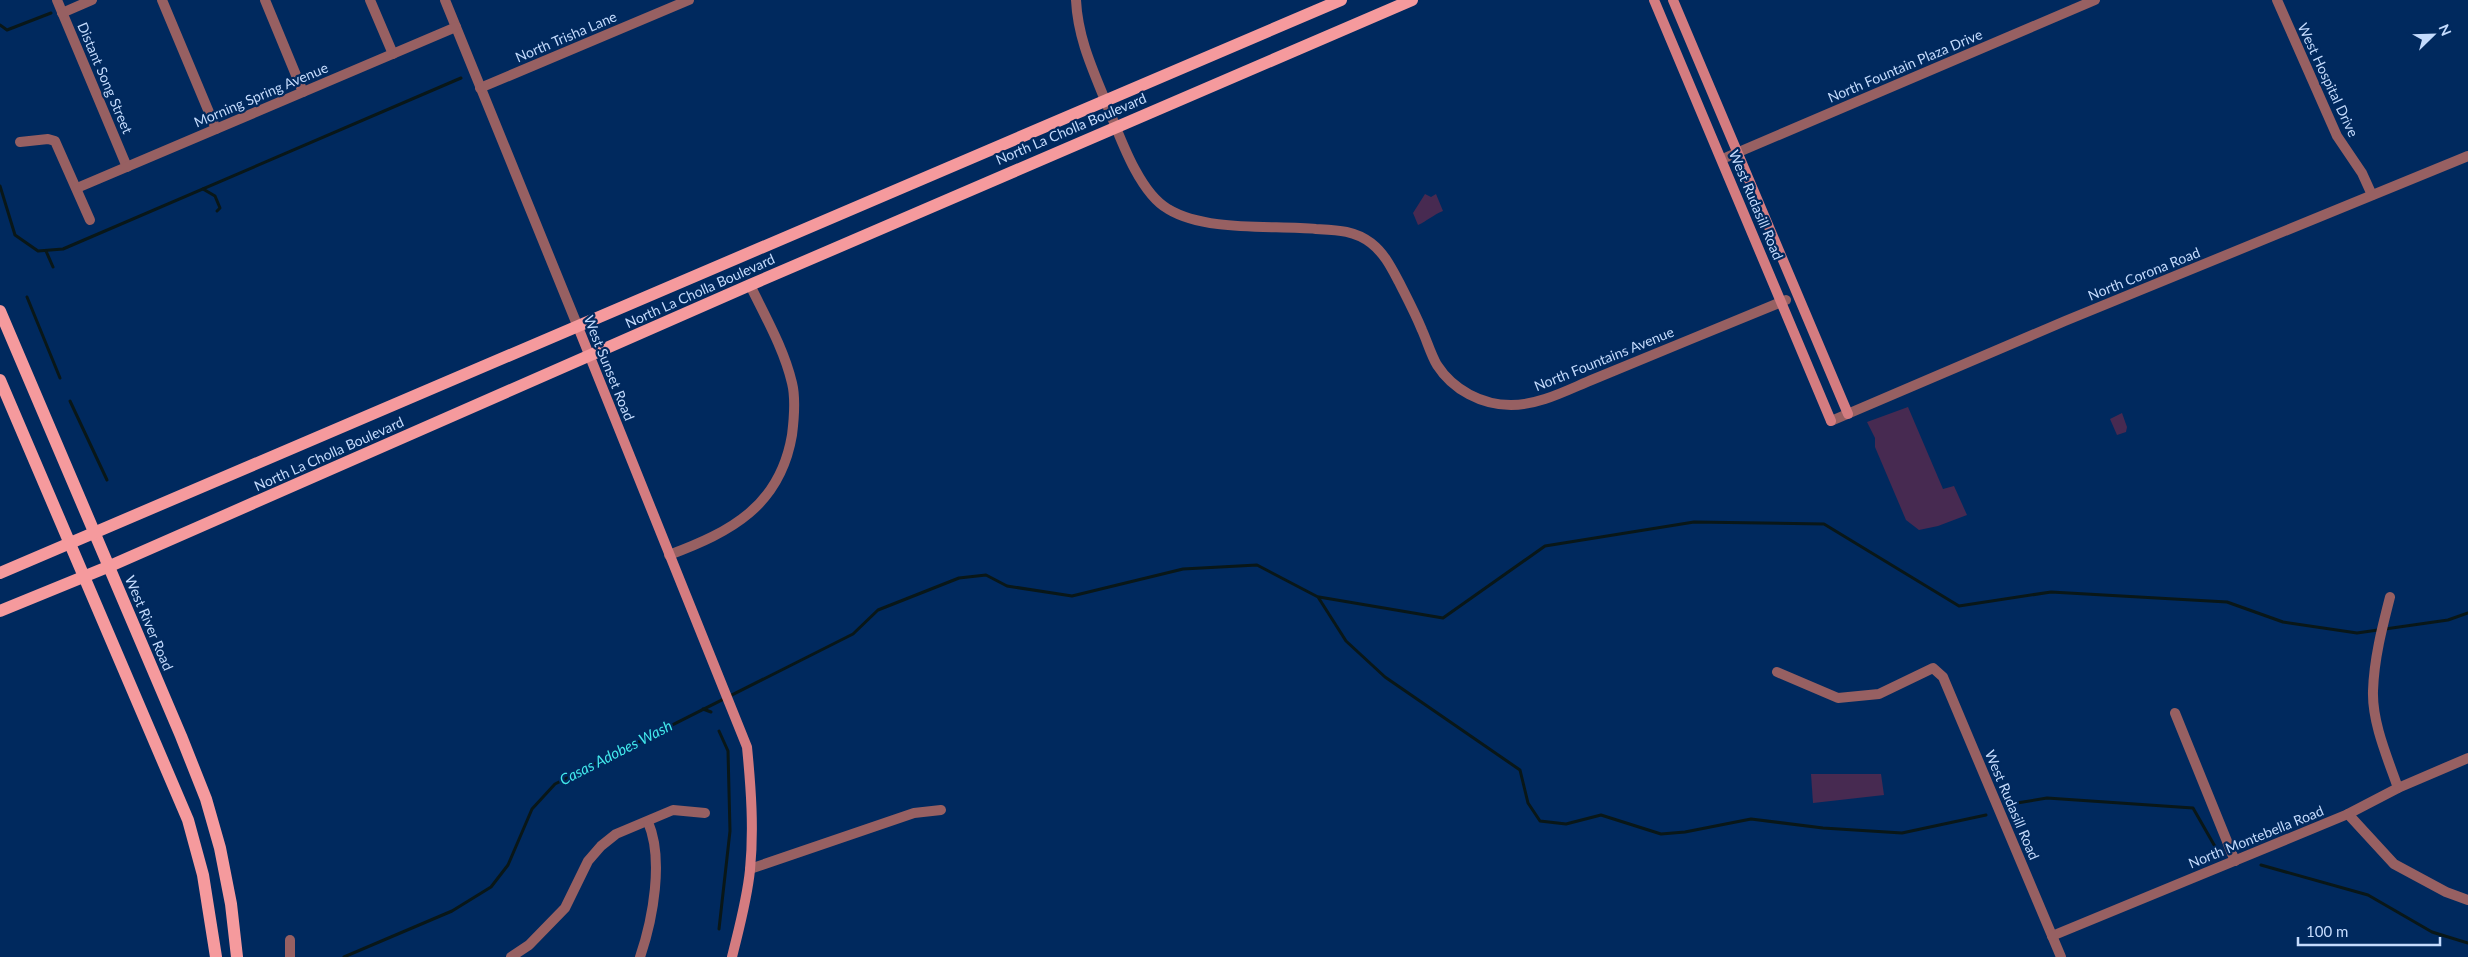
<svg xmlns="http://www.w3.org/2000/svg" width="2468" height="957" font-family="Lato,sans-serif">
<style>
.green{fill:#472a51}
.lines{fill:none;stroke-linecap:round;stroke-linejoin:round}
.stream{stroke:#091718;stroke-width:3}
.street{stroke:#976062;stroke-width:10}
.secondary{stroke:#d47c80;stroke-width:10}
.primary{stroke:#f59a9d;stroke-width:12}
.labels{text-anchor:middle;stroke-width:4.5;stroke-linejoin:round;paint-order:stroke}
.street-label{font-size:14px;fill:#c4dbfd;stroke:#00295e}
.water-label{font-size:15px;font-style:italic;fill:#42e9ec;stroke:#00295e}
</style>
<rect width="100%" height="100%" fill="#00295e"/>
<g class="green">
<path d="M1425,194l6,3 5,-3 7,17c-10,4 -16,10 -25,14l-5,-12z"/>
<path d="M1908,407l35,82 11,-3 13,29 -29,11 -19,4 -13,-10 -31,-73v-9l-8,-16z"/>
<path d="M2122,413l5,14 -1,5 -9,3 -7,-16z"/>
<path d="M1811,774h70l3,21 -71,8z"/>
</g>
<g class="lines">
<g class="stream">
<path d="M0,25l7,5 44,-17"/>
<path d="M0,186l15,49 23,16 25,-2 398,-171"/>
<path d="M203,189l12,7 5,12 -3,3"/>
<path d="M46,251l7,16"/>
<path d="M27,297l33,81"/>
<path d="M70,401l37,79"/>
<path d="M1319,597l124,21 102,-72 149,-24 130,2 135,82 92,-14 176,10 56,20 74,11 91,-13 20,-7"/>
<path d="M703,709l8,3"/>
<path d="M2017,803l30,-5 146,10 24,42"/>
<path d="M2261,865l107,30 64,37 36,11"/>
<path d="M719,929l11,-98 -2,-80 -9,-20"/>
<path d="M344,957l108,-46 39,-24 17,-22 24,-56 23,-25 298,-150 25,-24 81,-32 27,-3 21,11 65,10 111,-27 74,-4 61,32 28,44 39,36 135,93 8,33 12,18 26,3 35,-9 60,19 24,-2 66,-13 72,9 79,5 84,-18"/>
</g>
<g class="street">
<path d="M57,0l70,167"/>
<path d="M162,0l54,129"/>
<path d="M265,0l38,92"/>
<path d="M370,0l23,54"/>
<path d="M445,0l133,327"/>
<path d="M1076,0c2,42 20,76 35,115 11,28 30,79 57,94 38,23 104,16 148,20 20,1 38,1 55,14 13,10 20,24 28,39 8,16 16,31 23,48 5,11 9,25 15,35 16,25 45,40 74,40 29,0 56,-15 83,-26 64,-26 128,-53 192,-79"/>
<path d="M2277,0l60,136 25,37 10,22"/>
<path d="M62,13l30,-13"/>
<path d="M480,88l209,-88"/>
<path d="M20,142l28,-3 7,2 35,79"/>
<path d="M1727,157l368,-157"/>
<path d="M77,188l379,-161"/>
<path d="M1831,421l234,-100 403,-165"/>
<path d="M669,555c62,-23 111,-49 123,-120 2,-16 4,-36 0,-52 -8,-34 -27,-67 -42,-98"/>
<path d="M2390,597c-8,31 -16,62 -17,94 -1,32 15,68 25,97"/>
<path d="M1777,672l61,26 41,-4 54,-26 10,9 118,280"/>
<path d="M2175,713l60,148"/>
<path d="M2348,814l46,50 52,28 22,8"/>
<path d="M750,869l164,-56 27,-3"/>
<path d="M2052,936l296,-122 50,-26 70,-30"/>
<path d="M290,940v17"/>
<path d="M511,957l18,-12 36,-37 23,-47 13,-15 15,-12 57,-24 32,3"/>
<path d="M640,957c13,-38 24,-98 8,-135"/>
</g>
<g class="secondary">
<path d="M1654,0l177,421"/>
<path d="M1673,0l175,414"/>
<path d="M578,327l169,420c4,41 7,82 3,123 -3,30 -11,58 -18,87"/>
</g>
<g class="primary">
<path d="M0,311l181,425 25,63 14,49 11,56 6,53"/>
<path d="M0,380l188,440 15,55 13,82"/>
<path d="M0,573l1341,-573"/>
<path d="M0,611l110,-45 640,-281 662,-285"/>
</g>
</g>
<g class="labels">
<g class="street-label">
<text transform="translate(566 37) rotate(-23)" y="5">North Trisha Lane</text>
<text transform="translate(1905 66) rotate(-23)" y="5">North Fountain Plaza Drive</text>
<text transform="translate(105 78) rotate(67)" y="5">Distant Song Street</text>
<text transform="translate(2328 80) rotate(65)" y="5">West Hospital Drive</text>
<text transform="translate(261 95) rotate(-23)" y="5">Morning Spring Avenue</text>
<text transform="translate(1071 129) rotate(-23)" y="5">North La Cholla Boulevard</text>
<text transform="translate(1756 205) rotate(67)" y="5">West Rudasill Road</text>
<text transform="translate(2144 274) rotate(-22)" y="5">North Corona Road</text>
<text transform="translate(700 291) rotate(-24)" y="5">North La Cholla Boulevard</text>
<text transform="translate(1604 359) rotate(-22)" y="5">North Fountains Avenue</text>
<text transform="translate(609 368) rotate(68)" y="5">West Sunset Road</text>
<text transform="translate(329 454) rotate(-24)" y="5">North La Cholla Boulevard</text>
<text transform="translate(149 623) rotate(67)" y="5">West River Road</text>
<text transform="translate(2012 805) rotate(67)" y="5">West Rudasill Road</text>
<text transform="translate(2256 837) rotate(-22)" y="5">North Montebella Road</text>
</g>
<g class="water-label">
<text transform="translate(616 753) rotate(-27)" y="5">Casas Adobes Wash</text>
</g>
</g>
<g transform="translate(2433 35) rotate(67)" stroke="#00295e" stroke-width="4" paint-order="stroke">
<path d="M0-4L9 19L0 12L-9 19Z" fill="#c4dbfd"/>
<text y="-8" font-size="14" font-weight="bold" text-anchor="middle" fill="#c4dbfd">N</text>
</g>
<path d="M2298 937v8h142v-8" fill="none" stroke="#c4dbfd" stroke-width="2.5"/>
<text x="2306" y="937" font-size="15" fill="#c4dbfd" stroke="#00295e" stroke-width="4" paint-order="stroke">100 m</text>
</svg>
